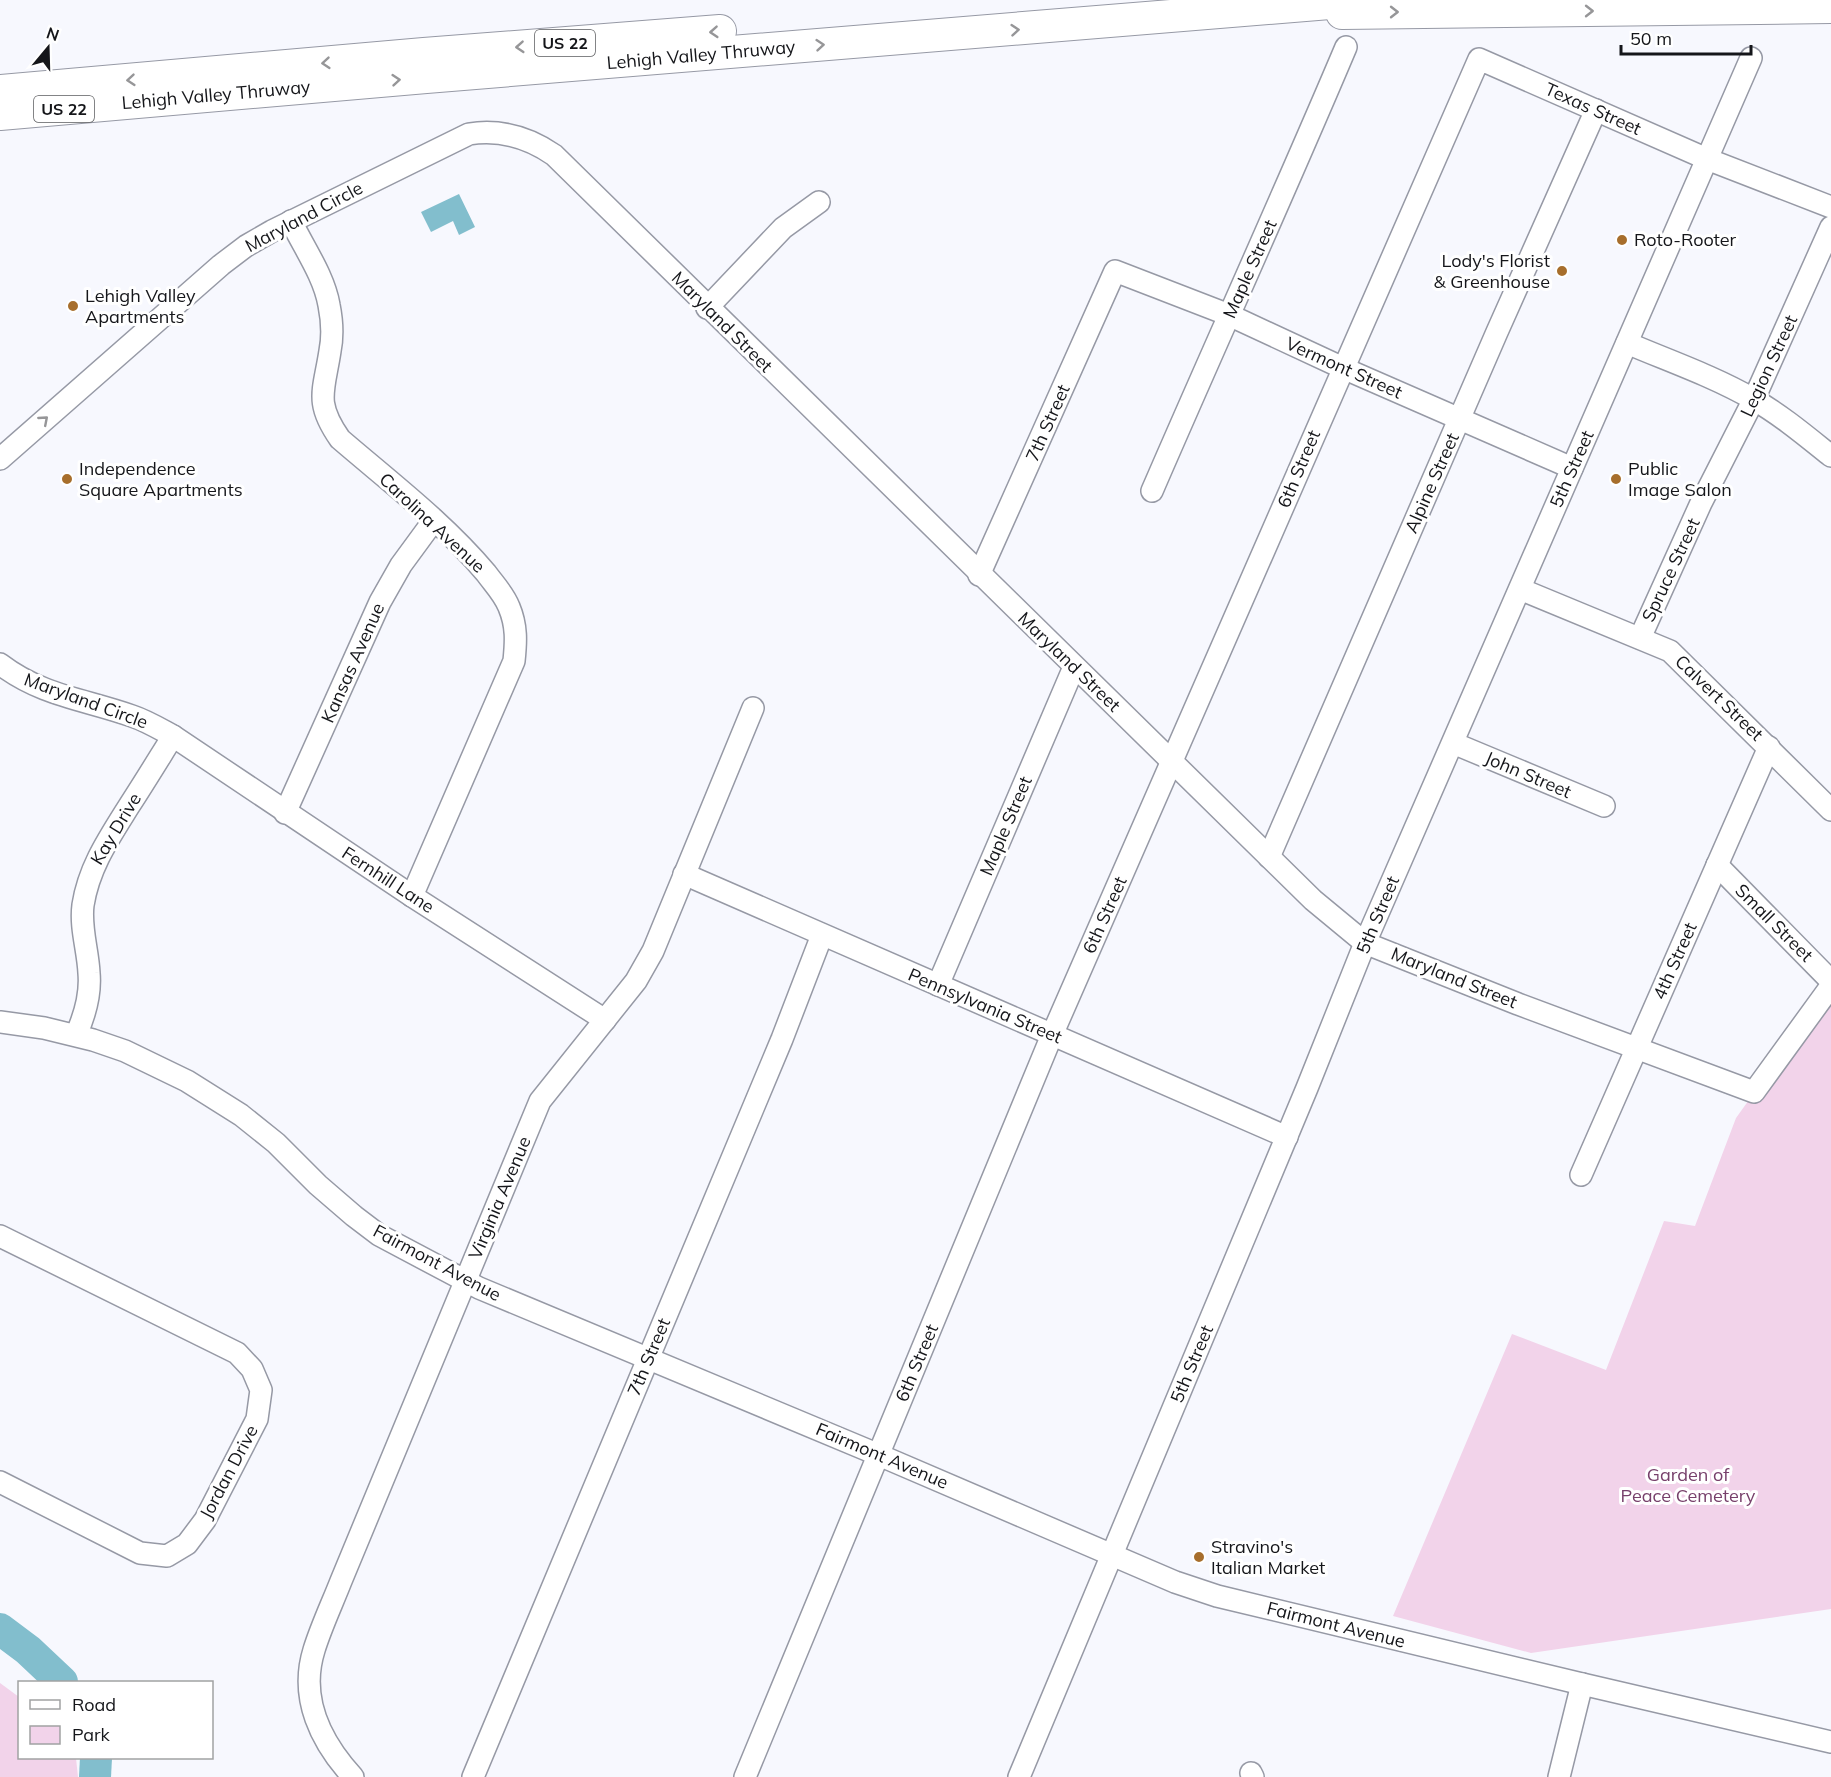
<svg xmlns="http://www.w3.org/2000/svg" width="1831" height="1777" font-family="Mulish,sans-serif">
<style>
.green{fill:#f2d3ea}
.water{fill:#82becd}
.lines{fill:none;stroke-linecap:round;stroke-linejoin:round}
.river{stroke:#82becd;stroke-width:32}
.minor-casing{stroke:#9699a5;stroke-width:24}
.highway-casing{stroke:#9699a5;stroke-width:34}
.minor{stroke:#fff;stroke-width:21}
.highway{stroke:#fff;stroke-width:32}
.oneway{stroke:#969698}
.poi-dot{fill:#a76e2c;stroke:#fff;stroke-width:2}
.labels{text-anchor:middle;stroke-width:6;stroke-linejoin:round;paint-order:stroke}
.shield{fill:#fff;stroke:#5b5c5f;stroke-width:1.5}
.shield-label{font-size:16px;font-weight:bold;fill:#15161a}
.street-label{font-size:18px;fill:#15161a;stroke:#fff}
.poi-label{font-size:18px;fill:#15161a;stroke:#fff;text-anchor:start}
.park-label{font-size:18px;fill:#77406b;stroke:#fff}
</style>
<rect width="100%" height="100%" fill="#f7f8fe"/>
<g class="green">
<path d="M1831,986v623l-300,44 -138,-37 119,-282 94,36 58,-149 31,5 41,-108z"/>
<path d="M0,1683l19,14 1,61h56l2,19h-78z"/>
</g>
<path class="water" d="M459,194l16,33 -16,8 -6,-14 -22,11 -10,-20z"/>
<g class="lines">
<g class="river">
<path d="M0,1629l28,21 34,32"/>
<path d="M95,1777l1,-19"/>
</g>
<g class="minor-casing">
<g id="minor">
<path d="M291,221c13,27 33,55 38,84 3,15 4,31 1,46 -6,40 -16,51 10,88 50,43 104,84 146,134 8,11 18,21 23,34 8,19 7,35 5,54l-102,235"/>
<path d="M707,308l76,-80 36,-26"/>
<path d="M1627,343c42,18 86,33 126,56 28,16 53,37 78,57"/>
<path d="M0,459l221,-194 25,-19 26,-15 197,-97c32,-5 59,3 85,21l759,745 52,43 153,61 236,88 77,-106"/>
<path d="M1152,491c64,-148 131,-295 194,-444"/>
<path d="M979,575l136,-304 114,44 114,53 229,100"/>
<path d="M1520,589l150,62 161,159"/>
<path d="M1640,638l61,-135 53,-104 77,-172"/>
<path d="M0,664c42,32 84,35 132,52 15,5 28,13 41,20l239,160 193,124"/>
<path d="M1453,743l151,63"/>
<path d="M285,813l95,-211 21,-37 33,-45"/>
<path d="M1269,857l228,-525 99,-222"/>
<path d="M1717,865l114,116"/>
<path d="M684,874l603,263"/>
<path d="M938,985l136,-318"/>
<path d="M0,1022l44,6 49,12 32,11 62,30 54,34 35,28 42,42 36,31 25,19 100,53 400,167 296,127 42,14 365,88 249,58"/>
<path d="M76,1035c9,-20 15,-40 13,-62 -1,-23 -9,-45 -6,-68 6,-38 26,-67 46,-99 15,-23 29,-46 44,-70"/>
<path d="M1581,1175l188,-428"/>
<path d="M0,1236l237,117 15,16 9,21 -4,29 -52,101 -18,24 -20,12 -27,-3 -140,-71"/>
<path d="M1251,1773l2,4"/>
<path d="M353,1777c-32,-35 -54,-79 -39,-127 7,-23 18,-46 27,-69l199,-480 96,-120 17,-30 100,-243"/>
<path d="M473,1777l309,-738 40,-104"/>
<path d="M745,1777l307,-742 427,-976 228,100 124,48"/>
<path d="M1019,1777l288,-689 58,-145 386,-885"/>
<path d="M1559,1777l23,-93"/>
</g>
</g>
<g class="highway-casing">
<g id="highway">
<path d="M1342,13l489,-6"/>
<path d="M0,91l424,-37 296,-23"/>
<path d="M0,114l426,-37 940,-77"/>
</g>
</g>
<use href="#minor" class="minor"/>
<use href="#highway" class="highway"/>
</g>
<defs><path id="oneway-chevron" d="M-2-3.5L2.5 0L-2 3.5" fill="none" stroke-width="1.6" stroke-linecap="round" stroke-linejoin="round" transform="scale(1.5)"/></defs>
<g class="oneway">
<use href="#oneway-chevron" transform="translate(1589 11)"/>
<use href="#oneway-chevron" transform="translate(1394 12)"/>
<use href="#oneway-chevron" transform="translate(1015 30) rotate(-5)"/>
<use href="#oneway-chevron" transform="translate(714 32) rotate(176)"/>
<use href="#oneway-chevron" transform="translate(820 45) rotate(-5)"/>
<use href="#oneway-chevron" transform="translate(520 47) rotate(176)"/>
<use href="#oneway-chevron" transform="translate(326 63) rotate(175)"/>
<use href="#oneway-chevron" transform="translate(131 80) rotate(175)"/>
<use href="#oneway-chevron" transform="translate(396 80) rotate(-5)"/>
<use href="#oneway-chevron" transform="translate(44 420) rotate(-41)"/>
</g>
<g class="poi-dot">
<circle cx="1622" cy="240" r="6"/>
<circle cx="1562" cy="271" r="6"/>
<circle cx="73" cy="306" r="6"/>
<circle cx="67" cy="479" r="6"/>
<circle cx="1616" cy="479" r="6"/>
<circle cx="1199" cy="1557" r="6"/>
</g>
<g class="labels">
<g class="shield">
<rect x="535" y="30" width="60" height="26" rx="4.5"/>
<rect x="34" y="96" width="60" height="26" rx="4.5"/>
</g>
<g class="shield-label">
<text x="565" y="49">US 22</text>
<text x="64" y="115">US 22</text>
</g>
<g class="street-label">
<text transform="translate(701 55) rotate(-5)" y="6">Lehigh Valley Thruway</text>
<text transform="translate(216 95) rotate(-5)" y="6">Lehigh Valley Thruway</text>
<text transform="translate(1593 109) rotate(24)" y="6">Texas Street</text>
<text transform="translate(304 217) rotate(-28)" y="6">Maryland Circle</text>
<text transform="translate(1250 269) rotate(-66)" y="6">Maple Street</text>
<text transform="translate(722 322) rotate(45)" y="6">Maryland Street</text>
<text transform="translate(1769 366) rotate(-65)" y="6">Legion Street</text>
<text transform="translate(1344 368) rotate(24)" y="6">Vermont Street</text>
<text transform="translate(1048 423) rotate(-66)" y="6">7th Street</text>
<text transform="translate(1299 469) rotate(-67)" y="6">6th Street</text>
<text transform="translate(1572 469) rotate(-66)" y="6">5th Street</text>
<text transform="translate(1432 483) rotate(-66)" y="6">Alpine Street</text>
<text transform="translate(432 523) rotate(43)" y="6">Carolina Avenue</text>
<text transform="translate(1671 570) rotate(-65)" y="6">Spruce Street</text>
<text transform="translate(1069 662) rotate(44)" y="6">Maryland Street</text>
<text transform="translate(353 663) rotate(-66)" y="6">Kansas Avenue</text>
<text transform="translate(1719 698) rotate(44)" y="6">Calvert Street</text>
<text transform="translate(86 701) rotate(20)" y="6">Maryland Circle</text>
<text transform="translate(1528 775) rotate(23)" y="6">John Street</text>
<text transform="translate(1006 826) rotate(-67)" y="6">Maple Street</text>
<text transform="translate(116 829) rotate(-59)" y="6">Kay Drive</text>
<text transform="translate(388 880) rotate(33)" y="6">Fernhill Lane</text>
<text transform="translate(1105 915) rotate(-66)" y="6">6th Street</text>
<text transform="translate(1378 915) rotate(-67)" y="6">5th Street</text>
<text transform="translate(1774 923) rotate(45)" y="6">Small Street</text>
<text transform="translate(1675 961) rotate(-66)" y="6">4th Street</text>
<text transform="translate(1454 978) rotate(22)" y="6">Maryland Street</text>
<text transform="translate(985 1006) rotate(23)" y="6">Pennsylvania Street</text>
<text transform="translate(500 1198) rotate(-67)" y="6">Virginia Avenue</text>
<text transform="translate(437 1263) rotate(28)" y="6">Fairmont Avenue</text>
<text transform="translate(649 1357) rotate(-67)" y="6">7th Street</text>
<text transform="translate(917 1363) rotate(-67)" y="6">6th Street</text>
<text transform="translate(1192 1364) rotate(-67)" y="6">5th Street</text>
<text transform="translate(882 1456) rotate(23)" y="6">Fairmont Avenue</text>
<text transform="translate(229 1472) rotate(-62)" y="6">Jordan Drive</text>
<text transform="translate(1336 1625) rotate(14)" y="6">Fairmont Avenue</text>
</g>
<g class="poi-label">
<text x="1634" y="246">Roto-Rooter</text>
<text x="1550" y="267" text-anchor="end">Lody's Florist<tspan x="1550" dy="21">&amp; Greenhouse</tspan></text>
<text x="85" y="302">Lehigh Valley<tspan x="85" dy="21">Apartments</tspan></text>
<text x="79" y="475">Independence<tspan x="79" dy="21">Square Apartments</tspan></text>
<text x="1628" y="475">Public<tspan x="1628" dy="21">Image Salon</tspan></text>
<text x="1211" y="1553">Stravino's<tspan x="1211" dy="21">Italian Market</tspan></text>
</g>
<g class="park-label">
<text x="1688" y="1481">Garden of<tspan x="1688" dy="21">Peace Cemetery</tspan></text>
</g>
</g>
<rect x="18" y="1681" width="195" height="78" fill="#ffffff" stroke="#a1a2a3" stroke-width="1.5"/>
<rect x="30" y="1700" width="30" height="9" fill="#ffffff" stroke="#a1a2a3" stroke-width="1.5"/>
<text x="72" y="1711" font-size="18" fill="#15161a">Road</text>
<rect x="30" y="1726" width="30" height="18" fill="#f2d3ea" stroke="#a1a2a3" stroke-width="1.5"/>
<text x="72" y="1741" font-size="18" fill="#15161a">Park</text>
<g transform="translate(48 48) rotate(19)" stroke="#ffffff" stroke-width="4.5" paint-order="stroke">
<path d="M0-4.5L10 22L0 15L-10 22Z" fill="#15161a"/>
<text y="-9" font-size="16" font-weight="bold" text-anchor="middle" fill="#15161a">N</text>
</g>
<path d="M1621 45v9h130v-9" fill="none" stroke="#15161a" stroke-width="3"/>
<text x="1630" y="45" font-size="18" fill="#15161a" stroke="#ffffff" stroke-width="4.5" paint-order="stroke">50 m</text>
</svg>
